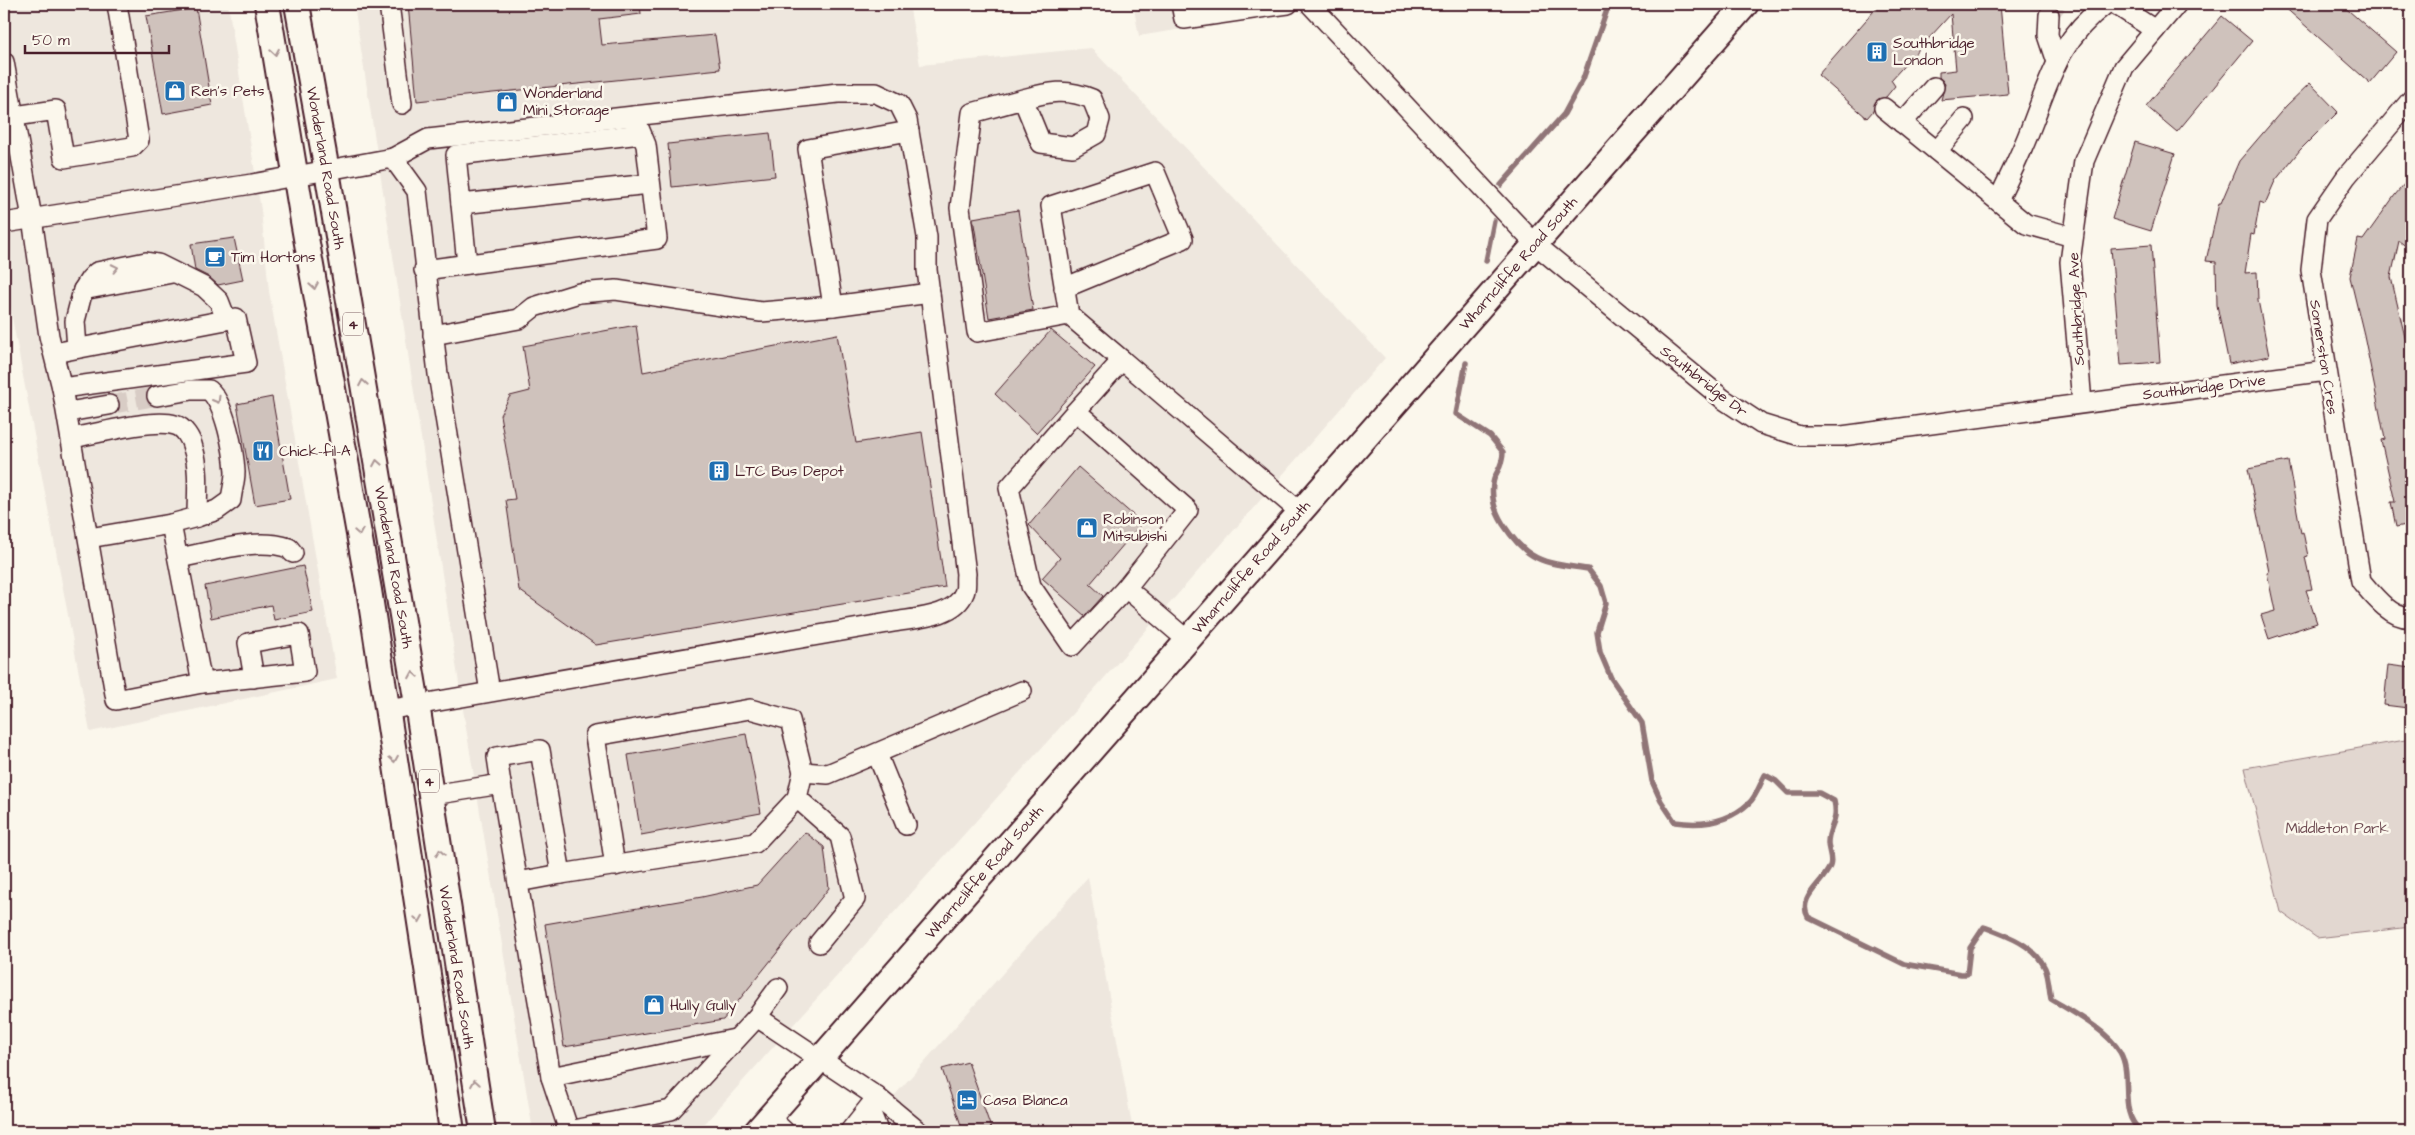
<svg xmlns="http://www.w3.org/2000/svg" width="2415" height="1135" font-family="'Architects Daughter',sans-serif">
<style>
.built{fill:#eee7de}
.green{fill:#e2d7d0;stroke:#967b7e}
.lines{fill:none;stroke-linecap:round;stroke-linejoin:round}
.stream{stroke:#907477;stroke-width:5.5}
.building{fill:#cfc2bc;stroke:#4a1f2b}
.minor-tunnel{stroke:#d8ccc5;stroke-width:19;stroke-dasharray:19 9;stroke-linecap:butt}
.minor-casing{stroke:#4a1f2b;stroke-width:22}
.major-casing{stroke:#4a1f2b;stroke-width:28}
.minor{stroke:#fbf7ec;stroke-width:19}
.major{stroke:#fbf7ec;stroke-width:24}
.oneway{stroke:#ab9695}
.labels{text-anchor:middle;stroke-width:5;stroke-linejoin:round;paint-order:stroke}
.shield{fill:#fbf7ec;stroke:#7f6065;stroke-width:1}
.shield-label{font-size:14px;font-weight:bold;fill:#4a1f2b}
.poi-label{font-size:15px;fill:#4a1f2b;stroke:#fbf7ec;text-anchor:start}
.street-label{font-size:15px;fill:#4a1f2b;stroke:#fbf7ec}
.park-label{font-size:15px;fill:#704d54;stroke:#fbf7ec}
</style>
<rect width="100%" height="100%" fill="#fbf7ec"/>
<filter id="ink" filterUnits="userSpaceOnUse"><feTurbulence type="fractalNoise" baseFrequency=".02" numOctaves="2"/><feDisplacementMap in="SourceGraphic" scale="10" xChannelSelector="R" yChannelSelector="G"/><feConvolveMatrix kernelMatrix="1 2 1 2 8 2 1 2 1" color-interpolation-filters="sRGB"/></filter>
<g filter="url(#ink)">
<g class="built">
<path d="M4,4h224l33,206 8,81 68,388 -247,53 -86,-457z"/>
<path d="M354,4h555l11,61 171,-17 294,310 -286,326 -401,447h-165l-69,-415z"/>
<path d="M1133,4h203l-197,32z"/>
<path d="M1088,877l45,254h-270z"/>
</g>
<path class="green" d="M2411,739v188l-94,11 -36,-26 -36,-144z"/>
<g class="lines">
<g class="stream">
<path d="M1501,185l63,-71 19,-35 26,-75"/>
<path d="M1486,261l8,-40"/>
<path d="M1466,363l-10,51 34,22 13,16c0,17 -9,20 -10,32 -2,14 3,29 10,40 25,39 43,39 85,45l13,17 5,17 -9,29 3,20 11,26 31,45 10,58 9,20 14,21c27,4 54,0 74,-19 7,-6 11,-19 16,-28l11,6 12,12h31l15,8c5,22 -6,25 -6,42 0,8 5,15 2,23 -7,18 -33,31 -22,51l96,47 57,10h6l3,-26 14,-21c22,8 51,18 61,41 4,9 4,22 6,31 21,13 56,31 69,53 14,25 -3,60 21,79"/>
</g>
</g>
<g class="building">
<path d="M408,4h232l1,10 -42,5 3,26 113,-10 5,34 -303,32z"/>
<path d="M1880,4h120l8,90 -67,6 4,-16 -6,-7v-5l17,-2 -5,-56 -60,66 4,6 -9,11 -10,4 -3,10 -6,7 -49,-43z"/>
<path d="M2281,4h60l55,48 -26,31z"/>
<path d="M196,8l16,97 -49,9 -17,-98z"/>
<path d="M2222,16l30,25 -75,91 -31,-26z"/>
<path d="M2310,83l28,29 -38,38 -25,31 -10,23 -5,-2 -6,33 -3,-1 -6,39 12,-1 1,28 11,56 -40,8 -12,-59 -1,-43 -10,-1 13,-58h2l18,-42 47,-55z"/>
<path d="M770,133l5,43 -103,11 -4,-43z"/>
<path d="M2135,142l40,12 -24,77 -39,-12z"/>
<path d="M2411,176v74l-12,-9 -8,36 20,86v161l-15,3 -5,-25h4l-14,-62 4,-1 -21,-104 -14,-58 8,-38 5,1 32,-45z"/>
<path d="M1018,210l15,100 -44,8 -16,-100z"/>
<path d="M234,238l9,42 -25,5 -9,-8 -14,-7 -4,-26z"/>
<path d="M2151,245l9,117 -39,3 -10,-117z"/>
<path d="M636,325l7,47 194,-38 19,109 66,-11 23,155 -349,58 -77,-55 -13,-90 9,-1 -15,-84 10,-19 20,-5 -7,-45z"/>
<path d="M1051,330l44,37 -59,66 -41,-39z"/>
<path d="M272,397l18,102 -35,6 -18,-101z"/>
<path d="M2288,461l13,72 2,-1 5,24 -3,1 7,32 -6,1 11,33 -48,16 -8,-24 14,-4 -8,-38 2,-1 -21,-103z"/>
<path d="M1078,467l64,56 -52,61 13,12 -18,20 -43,-38 18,-20 -31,-33z"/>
<path d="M303,566l10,46 -39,8 -3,-15 -60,13 -6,-32z"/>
<path d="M2388,665l23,3 -3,40 -24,-3z"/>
<path d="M746,734l15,79 -120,22 -13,-80z"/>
<path d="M805,832l19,15 5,41 -106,132 -159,27 -19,-123 157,-27 55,-12z"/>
<path d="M968,1062l24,69h-29l-21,-62z"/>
</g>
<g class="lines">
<g class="minor-tunnel">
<path d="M2049,15l8,-11"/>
<path d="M109,405l48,-9"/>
</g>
<g class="minor-casing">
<g id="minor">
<path d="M389,4l13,100"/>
<path d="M1181,4l3,15 104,-15"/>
<path d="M1310,4l225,240 188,155 38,25 39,12h42l484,-65"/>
<path d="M2115,4l40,26"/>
<path d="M2049,15l-1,20 9,27"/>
<path d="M4,62l28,156 17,118 13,52 184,-25 -10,-45 -182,35"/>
<path d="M1023,99c26,-7 43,-11 69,0l8,20 -4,15 -23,13 -32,-4 -18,-44 -51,14 -12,95 17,124 92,-17"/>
<path d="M2411,100l-65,77 -29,42 -6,51 50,311c11,13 31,39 50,36"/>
<path d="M1884,108l142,116 47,13"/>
<path d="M15,116l41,-6 8,48 68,-11 7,-7 -22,-136"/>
<path d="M1902,123l32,-36"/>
<path d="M909,131l-101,18 25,157 97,-13"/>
<path d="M1937,151l27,-32"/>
<path d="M1998,201c11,-24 23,-47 32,-71 20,-51 29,-91 76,-126"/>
<path d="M461,204l189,-20"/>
<path d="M4,223l248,-39 141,-26"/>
<path d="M467,264l-11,-109 185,-21"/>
<path d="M424,270l233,-31 -11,-94 -12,-29"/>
<path d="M1064,288l119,-49 -28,-67 -104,34 18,109 53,45"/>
<path d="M83,290l89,-17"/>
<path d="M433,335l86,-16 15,-12 45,-14 37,-3 145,22 72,-6"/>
<path d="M77,348l-2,-27 8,-31 7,-11 7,-7 49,-10 12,2 46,23 15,14 7,18"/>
<path d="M62,388l54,312 86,-17 103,-11 -6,-38 -51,9 6,35"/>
<path d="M157,396l34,-6h18c16,14 25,61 26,82 0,9 -3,19 -4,28l-14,10 -20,7"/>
<path d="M2082,403l-12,-141 14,-101 40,-94 53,-63"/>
<path d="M1076,411l-67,77 22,98 41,60 54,-58 62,-78 -112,-99 46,-51 178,152"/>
<path d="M68,412l41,-7"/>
<path d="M72,438c24,-4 81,-20 103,-13 9,2 16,14 18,23 7,21 4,47 4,69l-26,7 31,159"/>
<path d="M89,538l82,-14"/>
<path d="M178,558c35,-6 77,-21 111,-10l4,5"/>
<path d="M1126,588l61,52"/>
<path d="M387,710l507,-88c21,-4 61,-5 70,-29 3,-5 1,-13 2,-19l-39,-304v-33l-20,-117 -8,-16 -23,-11h-38l-410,46 -35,19 24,33 21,183 52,318"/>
<path d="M877,754l29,71"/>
<path d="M803,772l25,2 194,-83"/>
<path d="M501,784l-4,-27 43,-7 21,124 194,-31 42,-45 43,38 15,63 -36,44"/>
<path d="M432,795l69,-11 50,293 18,54 102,-21 86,-93 21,-29"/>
<path d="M615,866l-20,-130 155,-27 40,11 13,52 -6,26"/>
<path d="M518,882l43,-8"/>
<path d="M757,1017l120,80 41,34"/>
<path d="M551,1077l184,-38"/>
<path d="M869,1108l8,20 -3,3"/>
<path d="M769,1117l15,14"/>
<path d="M850,1131l27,-34"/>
</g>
</g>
<g class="major-casing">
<g id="major">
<path d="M267,4l36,217 66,369 83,541"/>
<path d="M297,4l30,167 90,533 66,427"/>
<path d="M757,1131l989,-1127"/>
</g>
</g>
<use href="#minor" class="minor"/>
<use href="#major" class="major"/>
</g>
<defs><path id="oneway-chevron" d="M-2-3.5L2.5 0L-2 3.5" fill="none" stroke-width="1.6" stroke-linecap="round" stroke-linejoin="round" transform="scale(1.25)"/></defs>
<g class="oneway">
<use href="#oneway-chevron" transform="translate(275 52) rotate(80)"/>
<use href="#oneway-chevron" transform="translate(115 268) rotate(-12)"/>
<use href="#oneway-chevron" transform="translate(314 286) rotate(80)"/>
<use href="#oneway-chevron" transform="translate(363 383) rotate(-100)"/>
<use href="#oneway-chevron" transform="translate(217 400) rotate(60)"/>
<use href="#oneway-chevron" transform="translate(377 463) rotate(-100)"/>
<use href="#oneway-chevron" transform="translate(359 532) rotate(80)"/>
<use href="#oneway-chevron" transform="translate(413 675) rotate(-100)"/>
<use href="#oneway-chevron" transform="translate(394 759) rotate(81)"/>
<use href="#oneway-chevron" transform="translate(440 853) rotate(-99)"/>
<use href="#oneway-chevron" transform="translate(419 919) rotate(81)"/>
<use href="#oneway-chevron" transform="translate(475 1083) rotate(-99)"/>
</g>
</g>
<defs>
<g id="building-square" transform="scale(1.125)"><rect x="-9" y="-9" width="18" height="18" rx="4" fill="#1f6fb2" stroke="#fbf7ec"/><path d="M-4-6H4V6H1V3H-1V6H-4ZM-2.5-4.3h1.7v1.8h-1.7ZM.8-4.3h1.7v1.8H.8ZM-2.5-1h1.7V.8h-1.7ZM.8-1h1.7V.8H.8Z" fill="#fff"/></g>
<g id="shop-square" transform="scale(1.125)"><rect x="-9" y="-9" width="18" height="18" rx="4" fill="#1f6fb2" stroke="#fbf7ec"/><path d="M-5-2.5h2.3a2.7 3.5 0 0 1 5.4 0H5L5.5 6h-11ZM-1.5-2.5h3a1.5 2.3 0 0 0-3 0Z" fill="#fff"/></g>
<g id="cafe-square" transform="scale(1.125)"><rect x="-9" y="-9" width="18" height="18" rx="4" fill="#1f6fb2" stroke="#fbf7ec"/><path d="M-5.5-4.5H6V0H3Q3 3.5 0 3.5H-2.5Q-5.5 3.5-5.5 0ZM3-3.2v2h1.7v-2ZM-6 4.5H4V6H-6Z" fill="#fff"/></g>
<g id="restaurant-square" transform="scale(1.125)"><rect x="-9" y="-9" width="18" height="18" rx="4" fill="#1f6fb2" stroke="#fbf7ec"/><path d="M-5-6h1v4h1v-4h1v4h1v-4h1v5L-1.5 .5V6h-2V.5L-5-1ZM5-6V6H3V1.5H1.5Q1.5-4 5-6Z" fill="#fff"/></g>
<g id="hotel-square" transform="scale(1.125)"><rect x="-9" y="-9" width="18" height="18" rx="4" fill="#1f6fb2" stroke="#fbf7ec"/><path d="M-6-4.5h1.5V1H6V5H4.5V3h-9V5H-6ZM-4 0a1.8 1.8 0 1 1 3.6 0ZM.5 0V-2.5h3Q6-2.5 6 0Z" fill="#fff"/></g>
</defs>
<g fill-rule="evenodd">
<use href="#building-square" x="1877" y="52"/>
<use href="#shop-square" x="175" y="91"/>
<use href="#shop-square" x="507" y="102"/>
<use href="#cafe-square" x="215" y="257"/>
<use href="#restaurant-square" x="263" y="451"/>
<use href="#building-square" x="719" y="471"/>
<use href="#shop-square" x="1087" y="528"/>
<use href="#shop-square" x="654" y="1005"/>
<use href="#hotel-square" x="967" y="1100"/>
</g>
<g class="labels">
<g class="shield">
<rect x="343" y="312.5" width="20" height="23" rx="4"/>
<rect x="419" y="769.5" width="20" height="23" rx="4"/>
</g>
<g class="shield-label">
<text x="353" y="329">4</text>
<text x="429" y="786">4</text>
</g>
<g class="poi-label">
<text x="1893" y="48">Southbridge<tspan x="1893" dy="17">London</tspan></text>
<text x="191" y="96">Ren's Pets</text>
<text x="523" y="98">Wonderland<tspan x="523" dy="17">Mini Storage</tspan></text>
<text x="231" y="262">Tim Hortons</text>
<text x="279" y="456">Chick-fil-A</text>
<text x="735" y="476">LTC Bus Depot</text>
<text x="1103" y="524">Robinson<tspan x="1103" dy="17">Mitsubishi</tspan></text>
<text x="670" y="1010">Hully Gully</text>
<text x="983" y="1105">Casa Blanca</text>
</g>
<g class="street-label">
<text transform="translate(326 168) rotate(80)" y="5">Wonderland Road South</text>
<text transform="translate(1518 263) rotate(-49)" y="5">Wharncliffe Road South</text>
<text transform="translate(2076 309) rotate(-93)" y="5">Southbridge Ave</text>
<text transform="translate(2324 357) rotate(81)" y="5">Somerston Cres</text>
<text transform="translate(1704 381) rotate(38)" y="5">Southbridge Dr</text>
<text transform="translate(2204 387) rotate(-7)" y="5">Southbridge Drive</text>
<text transform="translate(394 567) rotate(80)" y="5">Wonderland Road South</text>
<text transform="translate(1251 567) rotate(-49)" y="5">Wharncliffe Road South</text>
<text transform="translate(984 872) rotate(-49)" y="5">Wharncliffe Road South</text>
<text transform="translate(457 967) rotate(81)" y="5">Wonderland Road South</text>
</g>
<g class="park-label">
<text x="2337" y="833">Middleton Park</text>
</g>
</g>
<rect width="2415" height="1135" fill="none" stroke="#fbf7ec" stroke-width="20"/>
<rect x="10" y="10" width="2395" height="1115" fill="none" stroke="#4a1f2b" stroke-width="2" filter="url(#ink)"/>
<path d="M25 45v8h144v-8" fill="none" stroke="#4a1f2b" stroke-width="2.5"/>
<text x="32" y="45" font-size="15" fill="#4a1f2b" stroke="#fbf7ec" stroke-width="4" paint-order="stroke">50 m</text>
</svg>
